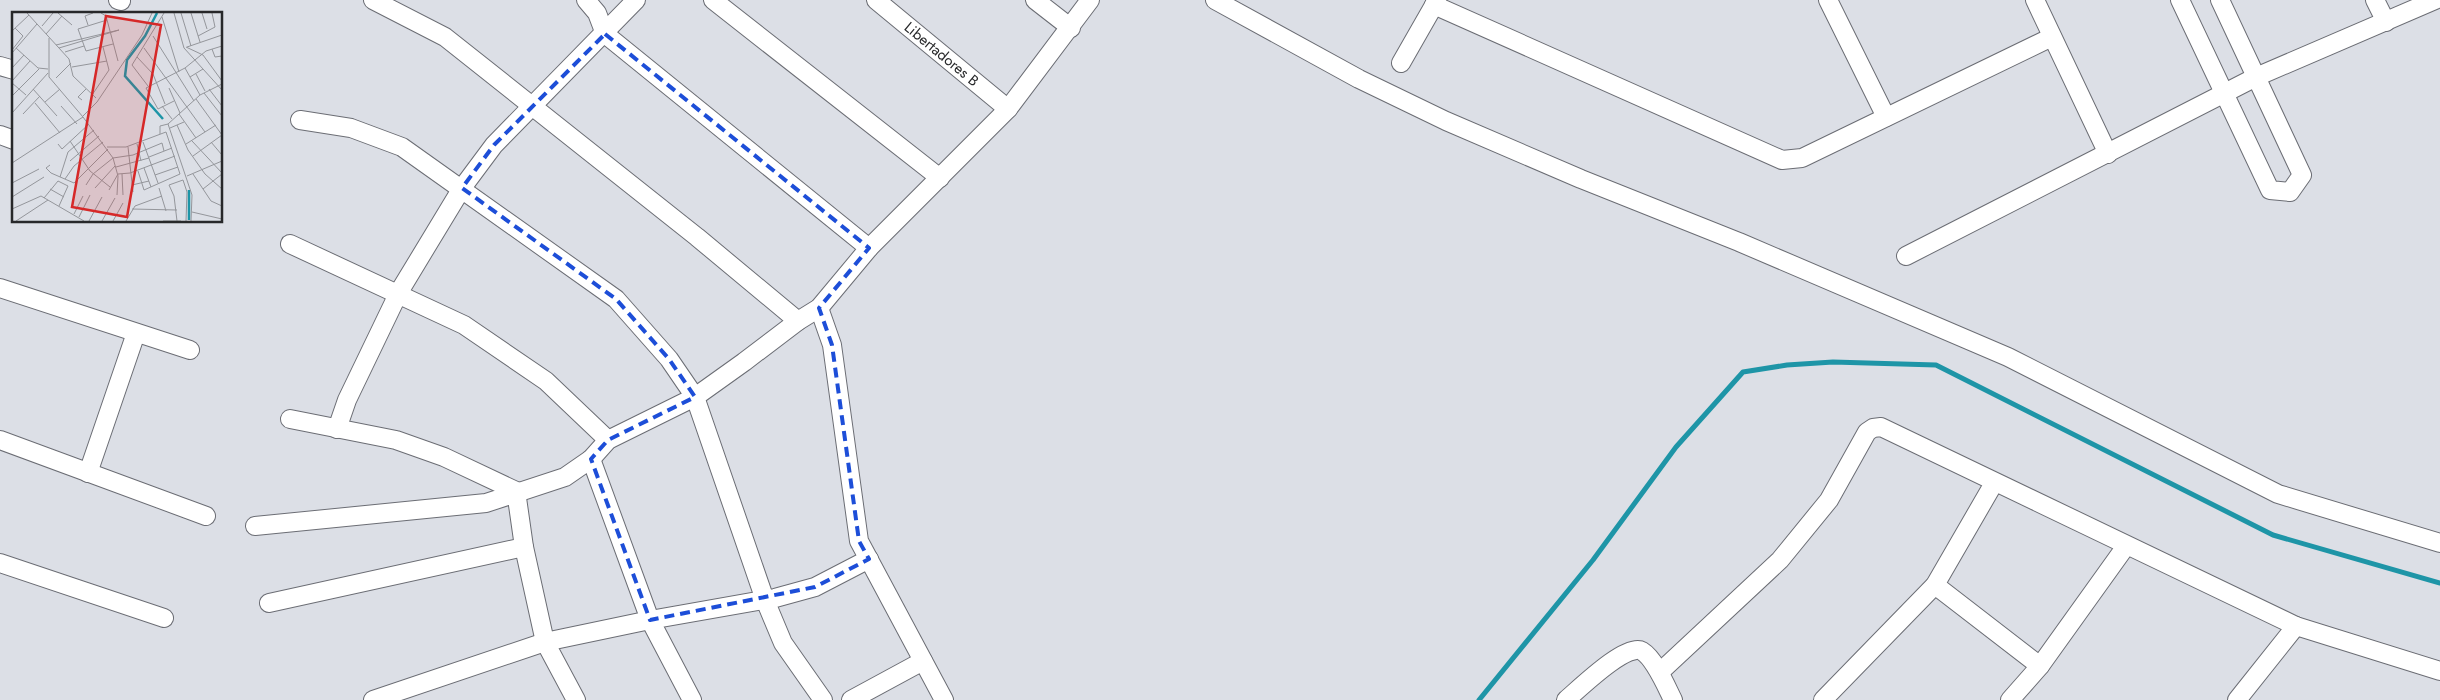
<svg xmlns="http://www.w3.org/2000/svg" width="2440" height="700" font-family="Jost,sans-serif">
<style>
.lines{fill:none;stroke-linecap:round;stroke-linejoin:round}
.stream{stroke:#1e95a7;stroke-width:5}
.minor-casing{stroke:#6b6d74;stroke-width:20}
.minor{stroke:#fff;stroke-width:18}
.marked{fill:none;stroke:#1d4ed8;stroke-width:4;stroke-dasharray:10 6;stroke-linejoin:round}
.labels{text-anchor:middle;stroke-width:5;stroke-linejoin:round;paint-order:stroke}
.street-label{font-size:15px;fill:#27282a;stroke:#fff}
.inset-river{fill:none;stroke:#1e95a7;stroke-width:2.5}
.inset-road{fill:none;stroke:#94969b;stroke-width:1}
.view{fill:#d62828;fill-opacity:0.15;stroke:#d62828;stroke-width:2.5}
.inset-edge{fill:none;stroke:#27282a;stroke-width:2.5}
</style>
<rect width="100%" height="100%" fill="#dcdfe6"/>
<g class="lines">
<path class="stream" d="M1479,700l114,-140 83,-113 67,-75 44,-7 46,-3 103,3 337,170 167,48"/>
<g class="minor-casing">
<g id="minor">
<path d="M118,0l3,1"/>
<path d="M373,0l72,37 252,200 101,84"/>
<path d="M586,0l11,13 8,21 264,214"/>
<path d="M713,0l227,178"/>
<path id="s1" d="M876,0l132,109"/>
<path d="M1035,0l36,28"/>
<path d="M1215,0l144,79 87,42 135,58 158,63 269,115 270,137 162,49"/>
<path d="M1828,0l58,117"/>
<path d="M2035,0l73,154"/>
<path d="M2180,0l90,190 20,2 12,-17 -82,-175"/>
<path d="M2375,0l11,22"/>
<path d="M1434,5l348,155 20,-2 250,-121"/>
<path d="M1401,63l36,-63"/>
<path d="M0,66l14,4"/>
<path d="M300,120l51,8 51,19 214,152 53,60 26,38 70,203 18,43 40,57"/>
<path d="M0,135l14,5"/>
<path d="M290,244l174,81 82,56 62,59"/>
<path d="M1906,256l350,-179 179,-77"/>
<path d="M0,288l190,62"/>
<path d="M819,308l13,37 27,196 85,159"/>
<path d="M290,419l106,21 48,17 72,34 8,56 21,95 31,58"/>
<path d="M337,429l10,-29 52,-108 63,-104 32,-43 142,-145"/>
<path d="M0,440l206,76"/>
<path d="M591,459l59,161 42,80"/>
<path d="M88,473l48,-140"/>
<path d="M255,526l231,-23 79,-26 26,-18 17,-19 87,-43 49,-35 54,-41 21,-13 50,-60 139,-139 82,-109"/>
<path d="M0,563l164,55"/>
<path d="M1935,585l105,81"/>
<path d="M269,603l255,-56"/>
<path d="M1660,672l120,-112 49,-60 38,-68 6,-4 8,-1 415,199 144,45"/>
<path d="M373,700l172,-58 105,-22 125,-22 40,-11 54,-28"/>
<path d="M851,700l72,-39"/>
<path d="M1566,700c13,-11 61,-58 76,-49 13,8 24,35 31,49"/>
<path d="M1823,700l112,-115 59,-102"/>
<path d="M2010,700l30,-34 86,-120"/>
<path d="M2237,700l59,-74"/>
</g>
</g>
<use href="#minor" class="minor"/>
</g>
<path class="marked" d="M605,34l264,214 -50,60 13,37 27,196 10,18 -54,28 -165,33 -59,-161 17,-19 87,-43 -26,-38 -53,-60 -154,-111 32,-43z"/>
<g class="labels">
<g class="street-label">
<text dy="5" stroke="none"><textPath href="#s1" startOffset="85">Libertadores B</textPath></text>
</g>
</g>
<g transform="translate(12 12)">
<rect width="210" height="210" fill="#dcdfe6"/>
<path class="inset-river" d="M145,1l-12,23 -18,24 -2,16 38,43M177,178v30"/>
<path class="inset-road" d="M15,1l42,46 4,17 23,22M46,1l14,12M89,1l5,3 12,45M162,1l10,35 38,42M169,1l10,33M179,1l9,29M190,1l5,16M150,5l17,55M95,8l-29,9 8,22 27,-7M76,13l-3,-9 8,-3M30,14l11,-13M0,19l17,-16M34,22l16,-18M141,24l41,65M186,24l17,-9 -3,-14M44,33l63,-15 -60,18M174,35l17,8 19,26M175,35l35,-12M4,36l22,20 10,1M132,36l61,84M200,37l3,8 7,-1M0,38l11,-14 -8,-8M53,40l19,-6M0,41l25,-29M125,45l16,17 12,30M60,55l35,-6M0,56l12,-13M173,56l15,27M184,62l9,17M178,65l13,-8M44,66l15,-15M0,69l18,-20M0,71l14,12M136,74l-16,-21 32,-52M157,76l11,25M21,77l24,27M197,77l13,17M192,81l18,23M80,83l17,-25 -6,-23M0,84l27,-27M184,87l26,36M70,88l-4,-3 8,-8M162,89l-16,8 -12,-21 39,-20 21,-17 16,-5M33,90l15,-13M23,91l25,30M49,94l16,18M150,94l10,13M0,101l36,-40M11,102l17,-18M167,102l17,24M71,104l14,-14 45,-67 10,-22M71,105l30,41 5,18 -1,19M156,112l24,71 -1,26M165,113l11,25 17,24 17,15M158,116l14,-6M148,122v-8l8,-2 32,-29 22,-11M58,129l20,30 20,16M180,129l30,32M131,130l15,41M199,130l11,13M46,132l4,5 27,-25M125,132l4,17M174,132l30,-19M95,135h19l40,-15 14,42 -36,16 -6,-19M116,135l5,45M181,144l29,-21M137,145l23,-9M58,149l29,-25M0,151l71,-46 -34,-40v-39M38,153l-4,3 5,5 23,10 34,-34M104,155l33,-9M132,156l7,19M110,162l1,21M181,162l18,27 11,5M143,163l23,-8M175,164l35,-15M48,165l8,-25 26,-22M53,167l9,-13 29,-24M0,171l27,-14M74,173l7,-11 20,-16 20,-3 29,-12 2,8M120,173l17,-4M83,176l20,-22M147,176l7,23M38,177l14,8M191,177l19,-15M97,178l9,-16 12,-1 45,-17M0,185l32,-20M32,186l14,-17 10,5 -9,20M0,197l29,-13 43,25M120,197l45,1M180,200l30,7M62,202l9,-18M67,205l11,-22M4,209l32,-21M77,209l13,-24M90,209l13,-23M101,209l10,-18M114,209l9,-15 27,-10M151,209h18M165,209l-3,-25 -5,-11 14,-5 4,12 -1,29"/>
<path class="view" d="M94,4l55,9 -34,192 -55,-10z"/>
<rect width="210" height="210" class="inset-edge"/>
</g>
</svg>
